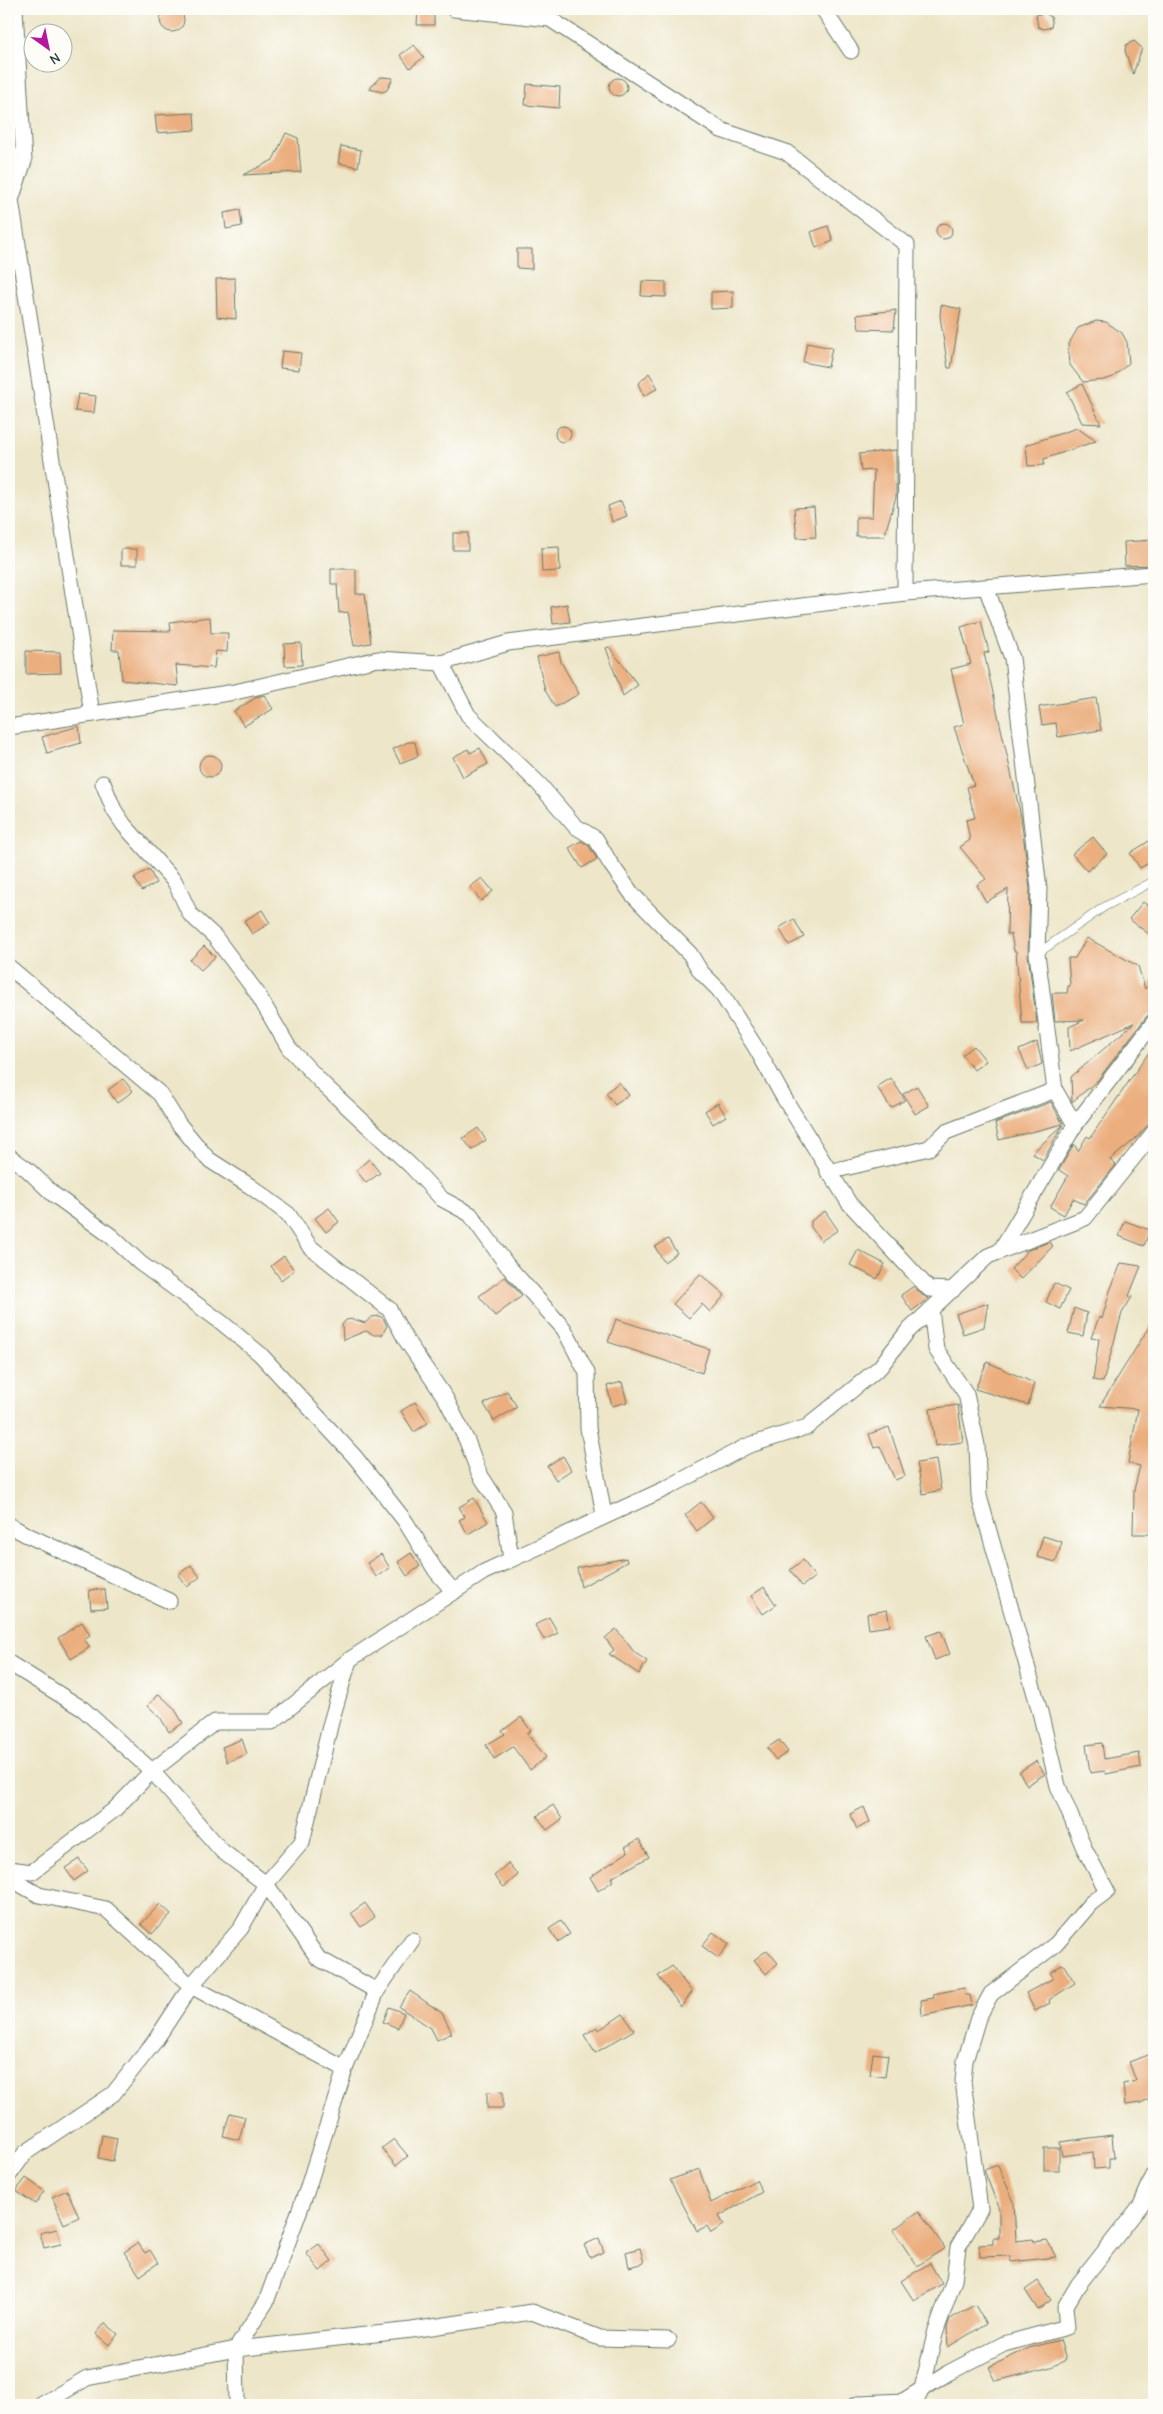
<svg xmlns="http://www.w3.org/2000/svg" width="1163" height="2414" font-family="'Comic Neue',sans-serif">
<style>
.building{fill:#ebae7e}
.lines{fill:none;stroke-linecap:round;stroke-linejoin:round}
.service-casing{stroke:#677868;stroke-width:9}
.minor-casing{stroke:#677868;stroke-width:17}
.service{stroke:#fff;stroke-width:8}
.minor{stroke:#fff;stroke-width:15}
</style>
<rect width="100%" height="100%" fill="#fdfcf7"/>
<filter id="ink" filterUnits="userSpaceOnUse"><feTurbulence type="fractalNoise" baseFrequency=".02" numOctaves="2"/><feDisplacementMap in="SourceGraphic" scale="10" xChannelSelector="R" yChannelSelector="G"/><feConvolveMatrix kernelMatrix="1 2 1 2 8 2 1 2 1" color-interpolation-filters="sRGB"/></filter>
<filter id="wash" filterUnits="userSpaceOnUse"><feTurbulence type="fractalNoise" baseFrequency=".0096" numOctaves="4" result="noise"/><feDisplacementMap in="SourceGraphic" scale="20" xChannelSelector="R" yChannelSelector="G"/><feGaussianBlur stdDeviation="1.12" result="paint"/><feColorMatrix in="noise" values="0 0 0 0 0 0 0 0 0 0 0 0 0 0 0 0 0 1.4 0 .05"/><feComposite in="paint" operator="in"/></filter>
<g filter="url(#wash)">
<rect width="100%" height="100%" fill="#ede6c9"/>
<g id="blocks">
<g class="building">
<circle cx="172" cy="20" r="12"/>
<path d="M418,9h16v16h-17z"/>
<path d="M1045,13l6,4 1,5 -1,5 -7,2 -6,-2 -2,-12z"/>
<path d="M1134,41l8,7 -9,26 -8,-23 1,-6z"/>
<path d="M414,45l10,12 -14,11 -10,-13z"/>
<path d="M382,77l11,1 -6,12 -4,2 -14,-3 10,-11z"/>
<circle cx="618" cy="87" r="9"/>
<path d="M527,84l33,3 -1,21 -34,-3z"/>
<path d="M194,113l1,17 -38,3 -2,-18z"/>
<path d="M286,133l12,5 3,34 -58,3 30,-15z"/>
<path d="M341,146l20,4 -3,17 -20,-4z"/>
<path d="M240,210l2,16 -16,3 -2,-16z"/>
<circle cx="944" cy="231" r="8"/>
<path d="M828,226l5,15 -17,7 -5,-16z"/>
<path d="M517,249h15v20l-15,-1z"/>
<path d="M235,278l1,41 -19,-2 -1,-38z"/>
<path d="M642,281l24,1v15l-25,-1z"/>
<path d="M733,291v17l-22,1v-17z"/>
<path d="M941,305l20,4 -10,59h-3l-8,-52z"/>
<path d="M896,310l-2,20 -35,-1 -2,-14z"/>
<path d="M1096,321l10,1 16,11 5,9 2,21 -16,14 -9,3 -21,2 -13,-17 -2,-20 10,-17z"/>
<path d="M807,343l25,5 -4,19 -25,-5z"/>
<path d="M282,351l19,2 -2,17 -19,-2z"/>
<path d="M649,373l9,15 -14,8 -6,-12z"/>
<path d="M1082,384l19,40 -19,-1 -15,-31z"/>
<path d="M78,394l18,2 -2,17 -19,-2z"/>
<circle cx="563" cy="434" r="8"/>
<path d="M1077,428l19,13 -52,18v6l-16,1 -2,-21z"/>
<path d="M896,450v47l-12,39h-28v-19h16l2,-47 -13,1 -2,-17z"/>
<path d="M621,501l6,15 -15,6 -4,-16z"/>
<path d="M814,507l2,30 -19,1 -3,-30z"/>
<rect x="453" y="533" width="15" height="17"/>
<path d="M1154,540v25l-29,1 -1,-24z"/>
<path d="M559,547l1,24 -18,1 -1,-24z"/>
<rect x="121" y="549" width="16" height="16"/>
<path d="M331,569h25v25h9l6,49 -17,3 -6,-34 -9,1 -2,-29h-6z"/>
<path d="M567,604l3,18 -17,2 -2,-17z"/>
<path d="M210,617l1,16h17l-1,19 -11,-1 -2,17 -38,-3 2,21 -56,-6 -3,-30h-7l1,-20 58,1 -1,-9z"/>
<path d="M981,621l8,31 -5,1 37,164 9,72 -2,66 9,68h-15l-6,-72h-2l-3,-17h-4l1,-45 -22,13 -9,-17 9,-6 -26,-32 10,-7 -4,-20 9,-2 -8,-31 7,-2 -20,-58 10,-3 -13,-55 20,-5 -10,-37z"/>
<path d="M301,643l1,22 -17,1 -1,-22z"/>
<path d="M609,647l29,38 -15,11 -17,-48z"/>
<path d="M26,651l34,1 1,21 -35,1z"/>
<path d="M559,652l2,10 18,32 -24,13 -10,-17 -8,-33z"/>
<path d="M264,695l9,14 -29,17 -10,-15 23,-14z"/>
<path d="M1096,698l5,32 -43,7 -2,-14 -14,2 -3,-18z"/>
<path d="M79,726l2,17 -34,10 -5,-16z"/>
<path d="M408,742h7l3,14 -18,7 -7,-14z"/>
<path d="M480,748l8,16 -25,13 -10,-20 15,-8 2,4z"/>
<circle cx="210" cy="766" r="11"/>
<path d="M1093,837l14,17 -20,17 -15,-17z"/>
<path d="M1154,838v22l-14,8 -10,-15z"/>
<path d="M581,841l8,5 8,13 -15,9 -13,-20z"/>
<path d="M149,869l7,14 -14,8 -8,-13z"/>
<path d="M482,878l11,13 -12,10 -11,-14z"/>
<path d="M1143,902l11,8v28l-25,-19z"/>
<path d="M262,910l8,13 -18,11 -8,-13z"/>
<path d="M794,919l10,18 -15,8 -10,-17z"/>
<path d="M1087,938l51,28 7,23 9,-11v35l-7,3 -50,65 -25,21 -1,-25 63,-54 -64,28 -1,-24 15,-7 -29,1 -3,-28h15l1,-7h2l-2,-28h7z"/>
<path d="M204,946l11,11 -14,13 -11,-10z"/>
<path d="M1037,1042l5,22 -14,6 -9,-20z"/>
<path d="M1154,1045v77l-7,4 -12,13 -25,21 6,5 -32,39 -11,-5 -9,16 -14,-8 18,-31 -9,-6 15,-26 4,7 9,-15 3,2z"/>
<path d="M974,1046l12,15 -12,9 -12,-15z"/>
<path d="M891,1078l14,22 -14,8 -14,-21z"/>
<path d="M123,1079l10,12 -16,12 -9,-13z"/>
<path d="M619,1082l10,13 -14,10 -9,-12z"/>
<path d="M917,1086l12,20 -14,8 -12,-20z"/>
<path d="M1051,1102l12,22 -64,16 -4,-17z"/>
<path d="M718,1103l8,13 -13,8 -8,-13z"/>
<path d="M1063,1125l-20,35 -11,-7z"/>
<path d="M478,1128l8,12 -14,10 -9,-12z"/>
<path d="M369,1159l11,14 -14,10 -10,-13z"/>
<path d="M329,1208l10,14 -13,10 -11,-14z"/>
<path d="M825,1211l13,19 -17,11 -10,-14v-6z"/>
<path d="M1125,1221l25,9 -6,16 -25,-10z"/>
<path d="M668,1239l9,14 -13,9 -9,-15z"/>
<path d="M1049,1242l4,4 -32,33 -10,-10 17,-19z"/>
<path d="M858,1250l27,14 -8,15 -27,-14z"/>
<path d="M284,1256l10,14 -13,10 -10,-14z"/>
<path d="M1121,1263l20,3 -12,30 3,1 -10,16 -19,69 -10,-2 6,-41 -8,-1 8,-21 3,2 8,-28z"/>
<path d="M700,1274l25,21 -15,17 -8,-8 -13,14 -16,-14z"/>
<path d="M505,1277l17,19 -27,20 -16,-20z"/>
<path d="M1054,1283l15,7 -9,19 -14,-7z"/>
<path d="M914,1286l8,9 7,3 -17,13 -11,-16z"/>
<path d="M988,1303l-4,24 -21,7 -7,-20z"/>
<path d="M1074,1308l13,5 -4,23 -15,-3z"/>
<path d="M379,1316l4,2 4,8 -5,9h-8l-8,-4 -23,9 -1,-15 4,-5 7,-1 12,4 7,-6z"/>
<path d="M616,1319l93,30 -7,24 -94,-31z"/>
<path d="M1154,1319v215h-21l1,-44 6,-24 -12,-3 10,-54 -38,-3z"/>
<path d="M987,1362l47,21 -6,22 -53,-16z"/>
<path d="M622,1382l5,20 -15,4 -5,-20z"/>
<path d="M507,1391l10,16 -23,14 -10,-17z"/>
<path d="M415,1402l13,21 -14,9 -13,-21z"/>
<path d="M958,1405l5,37 -28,4 -5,-37z"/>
<path d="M889,1427l16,49 -10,4 -15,-34 -6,2 -5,-14z"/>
<path d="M563,1456l8,14 -15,10 -9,-14z"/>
<path d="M936,1460l5,30 -18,4 -6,-31z"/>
<path d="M474,1498l14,24 -20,12 -9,-14 6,-3 -6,-10z"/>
<path d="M701,1502l12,16 -16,13 -12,-16z"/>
<path d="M1043,1536l19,6 -6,20 -19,-5z"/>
<path d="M411,1553l9,13 -13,10 -9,-14z"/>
<path d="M381,1554l9,14 -14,9 -9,-14z"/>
<path d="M626,1558l1,4 -46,25 -4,-19z"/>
<path d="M803,1560l12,17 -13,9 -12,-16z"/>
<path d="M191,1565l9,12 -13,10 -9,-12z"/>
<path d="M764,1587l12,18 -13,9 -12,-18z"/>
<path d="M105,1589l2,19 -16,1 -2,-19z"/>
<path d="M887,1610l3,16 -21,3 -2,-15z"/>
<path d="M549,1617l9,16 -14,7 -9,-15z"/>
<path d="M82,1622l8,13 -6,4 6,8 -19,12 -13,-21z"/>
<path d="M616,1629l19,24 12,8 -8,13 -30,-20 5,-4 -9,-12z"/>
<path d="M941,1631l9,23 -15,6 -9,-24z"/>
<path d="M159,1694l15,14 9,15 -14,9 -9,-15 -12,-11z"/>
<path d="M521,1717l10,14 -4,3 19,23 -16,13 -17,-23 -19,12 -8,-14 19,-11 -3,-3z"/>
<path d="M242,1739l5,15 -20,8 -5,-15z"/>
<path d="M779,1740l9,12 -12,8 -9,-12z"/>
<path d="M1102,1743l2,16 35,-6 2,14 -35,7 -1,-3 -15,2 -4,-28z"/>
<path d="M1036,1761l9,13 -18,11 -8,-13z"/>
<path d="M553,1805l9,14 -15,11 -10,-14z"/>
<path d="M864,1807l6,15 -13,7 -7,-15z"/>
<path d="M639,1839l10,18 -38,21 2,3 -15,10 -8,-14 38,-25 -3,-5z"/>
<path d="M79,1859l9,12 -14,10 -9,-13z"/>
<path d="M508,1863l10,12 -14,12 -10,-11z"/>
<path d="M365,1903l10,14 -14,10 -10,-14z"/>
<path d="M160,1904l11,10 -19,20 -11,-10z"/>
<path d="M561,1921l9,13 -12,8 -9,-13z"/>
<path d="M713,1932l16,12 -11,14 -16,-12z"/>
<path d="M767,1950l11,13 -12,11 -12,-14z"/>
<path d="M1063,1964l12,19 -26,17 1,3 -15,8 -9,-18 28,-15 -4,-5z"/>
<path d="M672,1966l20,26 -11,15 -23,-31z"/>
<path d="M964,1988l1,7h5l2,10 -50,11 -1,-16 13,-2 -1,-4z"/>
<path d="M410,1991l32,22 10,20 -15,7 -6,-12 -32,-21z"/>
<path d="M389,2007l15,6 -6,15 -15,-6z"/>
<path d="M623,2014l11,16 -39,23 -11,-18 13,-8 2,3z"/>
<path d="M873,2053l15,2 -3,22 -15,-2z"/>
<path d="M1154,2053v43l-13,7 -16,2 -2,-21 13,-3 -7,-19z"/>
<path d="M503,2091v17h-16v-16z"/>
<path d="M230,2113l15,4 -6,23 -16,-4z"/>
<path d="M102,2135l15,3 -4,23 -15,-3z"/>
<path d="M1112,2135l2,23h-5v10l-15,1 -1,-17 -31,4 -2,-14z"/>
<path d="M394,2139l14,17 -12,10 -14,-18z"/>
<rect x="1044" y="2148" width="15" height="22"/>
<path d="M998,2165l16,37 2,39 17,-2 1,3 13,-2 9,17 -45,5 -1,-6 -30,1 -1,-12 14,-1v-6h6v-29l-15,-39z"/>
<path d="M699,2169l12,34 45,-23 6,12 -43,24 5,9 -13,8 -4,-7 -10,5 -27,-51z"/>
<path d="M26,2178l18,13 -9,13 -19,-13z"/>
<path d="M67,2190l12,27 -15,7 -12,-27z"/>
<path d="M919,2211l26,37 -28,18 -24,-36z"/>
<path d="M57,2229l4,15 -17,4 -4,-15z"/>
<path d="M599,2238l5,14 -14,6 -6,-13z"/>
<path d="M138,2243l7,10 5,-3 8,13 -18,13 -16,-24z"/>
<path d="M319,2244l13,17 -12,10 -14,-18z"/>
<path d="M640,2248l4,15 -15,4 -3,-15z"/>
<path d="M930,2263l12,21 -28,17 -13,-20z"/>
<path d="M1038,2281l13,19 -13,10 -13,-20z"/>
<path d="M975,2305l11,19 -38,23 -1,-20 3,-8z"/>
<path d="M105,2323l13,11 -9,11 -13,-11z"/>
<path d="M1060,2340l6,20 -15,7 -55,14 -7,-14 40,-19z"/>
</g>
</g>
</g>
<g filter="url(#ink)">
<use href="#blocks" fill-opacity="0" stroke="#677868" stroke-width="1"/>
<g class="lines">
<g class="service-casing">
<path id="service" d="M1037,954l67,-47 50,-26"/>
</g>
<g class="minor-casing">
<g id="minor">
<path d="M15,9l9,152 -13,39 81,514"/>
<path d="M454,9l96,10 171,111 65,22 121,93 -2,348 249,-19"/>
<path d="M823,9l28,42"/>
<path d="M9,156l15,5"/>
<path d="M986,587l26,71 27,231 -2,65 18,136 20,35"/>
<path d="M441,663l27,52 71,69 36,42 21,13 14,24 22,31 58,60 11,18 18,18 37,58 28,50 65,105 80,86 24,1"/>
<path d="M9,727l226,-35 143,-33 63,4 67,-20 397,-50"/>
<path d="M103,783l11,27 10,15 51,57 15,32 25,23 42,56 32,55 35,37 87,81 31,33 28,15 37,51 57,64 23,44 1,55 16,87"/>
<path d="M9,967l151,127 18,29 30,36 42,27 38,28 22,33 79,62 17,31 40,59 21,42 12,32 25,39 7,47"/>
<path d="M9,1156l19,14 25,24 58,42 29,27 81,59 39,32 95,103 50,64 31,50 18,21"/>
<path d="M828,1172l101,-24 17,-16 109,-42"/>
<path d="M1000,1251l75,-126 79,-103"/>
<path d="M9,1525l16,9 144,67"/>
<path d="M9,1663l74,46 69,62 70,80 44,33 52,74 59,33"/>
<path d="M9,1869l23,3 82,-62 38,-39 63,-49h57l77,-62"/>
<path d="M9,1878l30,17 67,14 85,77 154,83"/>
<path d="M9,2175l16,-22 88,-59 42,-53 36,-55 50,-58 25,-44 36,-42 29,-120 18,-62 135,-88 183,-84 80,-42 60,-19 73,-60 27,-35 81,-76 97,-38 69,-86"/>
<path d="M41,2405l46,-27 149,-29 176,-19 120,-18 68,26 68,2"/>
<path d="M237,2405l-1,-56 30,-47 41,-112 38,-121 32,-78 35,-51"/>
<path d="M855,2405l6,-2 42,-2 45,-28 56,-29 63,-17 -2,-20 13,-22 63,-80 13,-30"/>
<path d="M914,2405l8,-16 13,-55 19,-54 4,-33 22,-38 -17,-128 2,-20 13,-43 13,-24 65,-50 35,-41 16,-12 -23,-43 -26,-62 -18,-74 -61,-216 -2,-51 -11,-51 -30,-45 -5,-39"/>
</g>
</g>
<use href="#service" class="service"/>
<use href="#minor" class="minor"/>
</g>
</g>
<rect width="1163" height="2414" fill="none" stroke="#fdfcf7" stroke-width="30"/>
<g transform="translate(48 48) rotate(147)"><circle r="24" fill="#fdfcf7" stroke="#a4b0a9"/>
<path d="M0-4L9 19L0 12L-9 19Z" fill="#b5179e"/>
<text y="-8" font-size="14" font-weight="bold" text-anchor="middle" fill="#1f3d34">N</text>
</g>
</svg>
